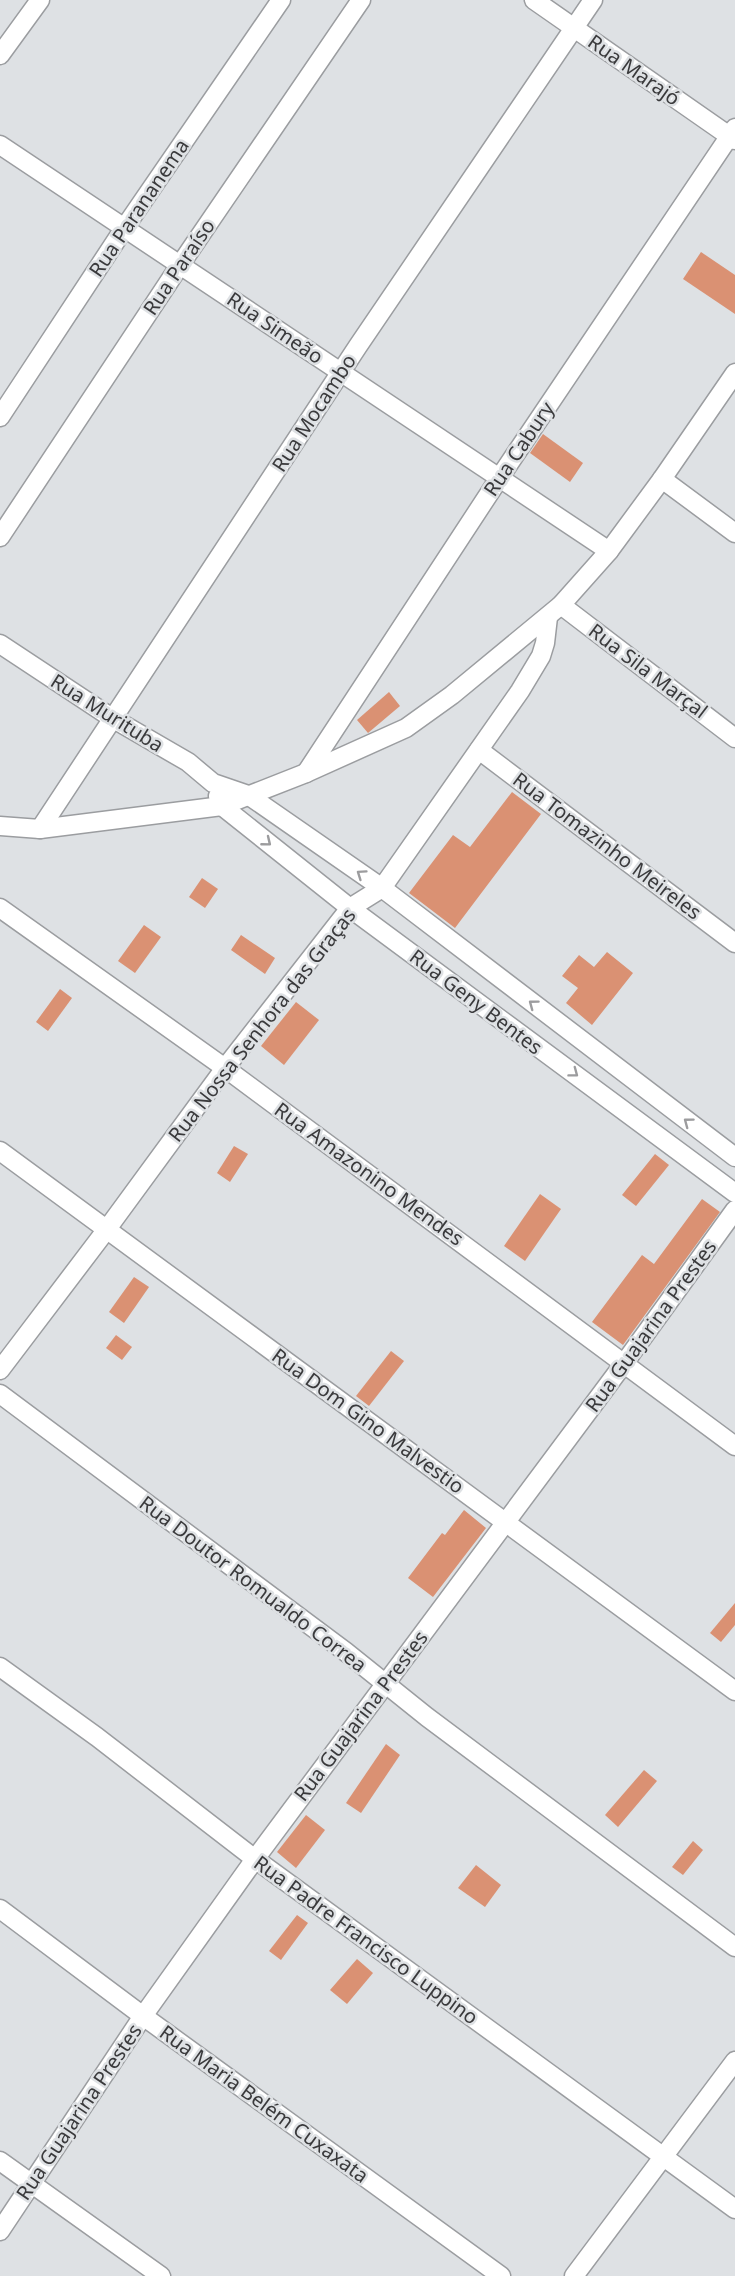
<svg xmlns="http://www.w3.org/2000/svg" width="735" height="2276" font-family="'Noto Sans',sans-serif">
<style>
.building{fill:#da9173}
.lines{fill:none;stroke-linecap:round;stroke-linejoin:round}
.minor-casing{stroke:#9b9da0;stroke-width:21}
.minor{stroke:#fff;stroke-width:18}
.oneway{stroke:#9c9c9e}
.labels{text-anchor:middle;stroke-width:5;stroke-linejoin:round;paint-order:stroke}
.street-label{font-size:20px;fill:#3a3a3c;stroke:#dee1e4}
</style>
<rect width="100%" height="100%" fill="#dee1e4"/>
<g class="building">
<path d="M701,252l34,23v39l-52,-35z"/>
<path d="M543,434l40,29 -13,19 -40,-29z"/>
<path d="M389,692l11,14 -32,27 -11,-13z"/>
<path d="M512,792l29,22 -86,114 -46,-35 44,-58 17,12z"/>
<path d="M202,878l16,11 -13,19 -16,-11z"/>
<path d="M144,925l17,12 -26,36 -17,-12z"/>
<path d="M241,935l34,23 -10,16 -34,-24z"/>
<path d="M607,952l26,21 -41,52 -26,-22 12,-15 -16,-12 17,-21 15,12z"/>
<path d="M60,989l12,9 -24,33 -12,-9z"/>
<path d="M296,1002l23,18 -35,45 -23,-19z"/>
<path d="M234,1146l14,8 -18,28 -13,-9z"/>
<path d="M655,1154l14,11 -33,41 -14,-11z"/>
<path d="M540,1194l21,15 -36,52 -21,-15z"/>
<path d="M702,1199l18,13 -97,133 -31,-23 50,-67 12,9z"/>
<path d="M134,1277l15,10 -25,36 -15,-11z"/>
<path d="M116,1335l16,12 -10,13 -16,-12z"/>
<path d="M391,1351l13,10 -35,45 -13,-10z"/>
<path d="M464,1510l22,18 -53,69 -25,-19 34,-45 3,2z"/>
<path d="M735,1603v22l-14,17 -11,-9z"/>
<path d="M386,1744l14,11 -39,58 -15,-10z"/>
<path d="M644,1770l13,11 -39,46 -13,-12z"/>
<path d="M306,1815l19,15 -29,38 -19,-16z"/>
<path d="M693,1841l10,9 -20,25 -11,-8z"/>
<path d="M476,1865l25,20 -16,22 -27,-19z"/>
<path d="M297,1915l11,8 -27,37 -12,-9z"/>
<path d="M357,1959l16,14 -26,31 -17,-14z"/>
</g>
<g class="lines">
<g class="minor-casing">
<g id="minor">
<path d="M534,0l201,140"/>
<path d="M0,55l40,-55"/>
<path d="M0,145l609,406"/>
<path d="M0,417l125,-190 156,-227"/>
<path d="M662,479l73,54"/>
<path d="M0,537l180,-272 181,-265"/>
<path d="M561,605l174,133"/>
<path d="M0,644l112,74 76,44 25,21 35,12 134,93 353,269"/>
<path d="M479,750l256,193"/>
<path d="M306,773l194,-296 235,-349"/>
<path d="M218,796l4,10 128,102 385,285"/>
<path d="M0,826l40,3 182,-23 84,-33 100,-45 46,-33 109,-90 48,-54 53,-72 73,-106"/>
<path d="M40,829l318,-483 235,-346"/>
<path d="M0,908l225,160 510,378"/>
<path d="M0,1151l735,540"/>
<path d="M0,1370l107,-141 118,-161 125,-160 32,-20 138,-197 21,-35 4,-13 3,-26"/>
<path d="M0,1394l346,258 81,65 308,230"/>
<path d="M0,1667l97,70 158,122 480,350"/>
<path d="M0,1909l143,107 358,260"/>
<path d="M0,2161l161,115"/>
<path d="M0,2231l143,-215 112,-157 370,-497 110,-152"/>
<path d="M574,2276l161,-215"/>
</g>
</g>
<use href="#minor" class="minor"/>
</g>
<defs><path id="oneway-chevron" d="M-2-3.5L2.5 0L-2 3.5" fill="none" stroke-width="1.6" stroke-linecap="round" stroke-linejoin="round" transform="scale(1.5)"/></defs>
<g class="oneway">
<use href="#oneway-chevron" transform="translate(267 842) rotate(39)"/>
<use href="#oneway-chevron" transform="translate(361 874) rotate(-145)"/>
<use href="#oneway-chevron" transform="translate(533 1004) rotate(-143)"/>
<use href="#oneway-chevron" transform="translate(574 1073) rotate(37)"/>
<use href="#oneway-chevron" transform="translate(688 1122) rotate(-143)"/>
</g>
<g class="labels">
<g class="street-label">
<text transform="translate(634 70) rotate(35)" y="7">Rua Marajó</text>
<text transform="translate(139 208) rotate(-56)" y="7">Rua Parananema</text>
<text transform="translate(179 267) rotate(-56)" y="7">Rua Paraíso</text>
<text transform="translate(275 328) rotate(34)" y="7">Rua Simeão</text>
<text transform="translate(314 413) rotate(-57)" y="7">Rua Mocambo</text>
<text transform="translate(519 449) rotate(-56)" y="7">Rua Cabury</text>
<text transform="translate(648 671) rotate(37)" y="7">Rua Sila Marçal</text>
<text transform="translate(107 713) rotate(32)" y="7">Rua Murituba</text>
<text transform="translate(607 846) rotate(37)" y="7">Rua Tomazinho Meireles</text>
<text transform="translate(476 1002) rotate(37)" y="7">Rua Geny Bentes</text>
<text transform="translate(262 1025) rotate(-52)" y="7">Rua Nossa Senhora das Graças</text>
<text transform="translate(369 1174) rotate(36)" y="7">Rua Amazonino Mendes</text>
<text transform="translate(651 1326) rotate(-54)" y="7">Rua Guajarina Prestes</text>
<text transform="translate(368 1421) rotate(36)" y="7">Rua Dom Gino Malvestio</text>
<text transform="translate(253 1584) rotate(37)" y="7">Rua Doutor Romualdo Correa</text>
<text transform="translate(361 1716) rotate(-53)" y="7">Rua Guajarina Prestes</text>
<text transform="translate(366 1940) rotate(36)" y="7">Rua Padre Francisco Luppino</text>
<text transform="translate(264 2104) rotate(36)" y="7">Rua Maria Belém Cuxaxata</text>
<text transform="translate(79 2112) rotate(-56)" y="7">Rua Guajarina Prestes</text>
</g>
</g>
</svg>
